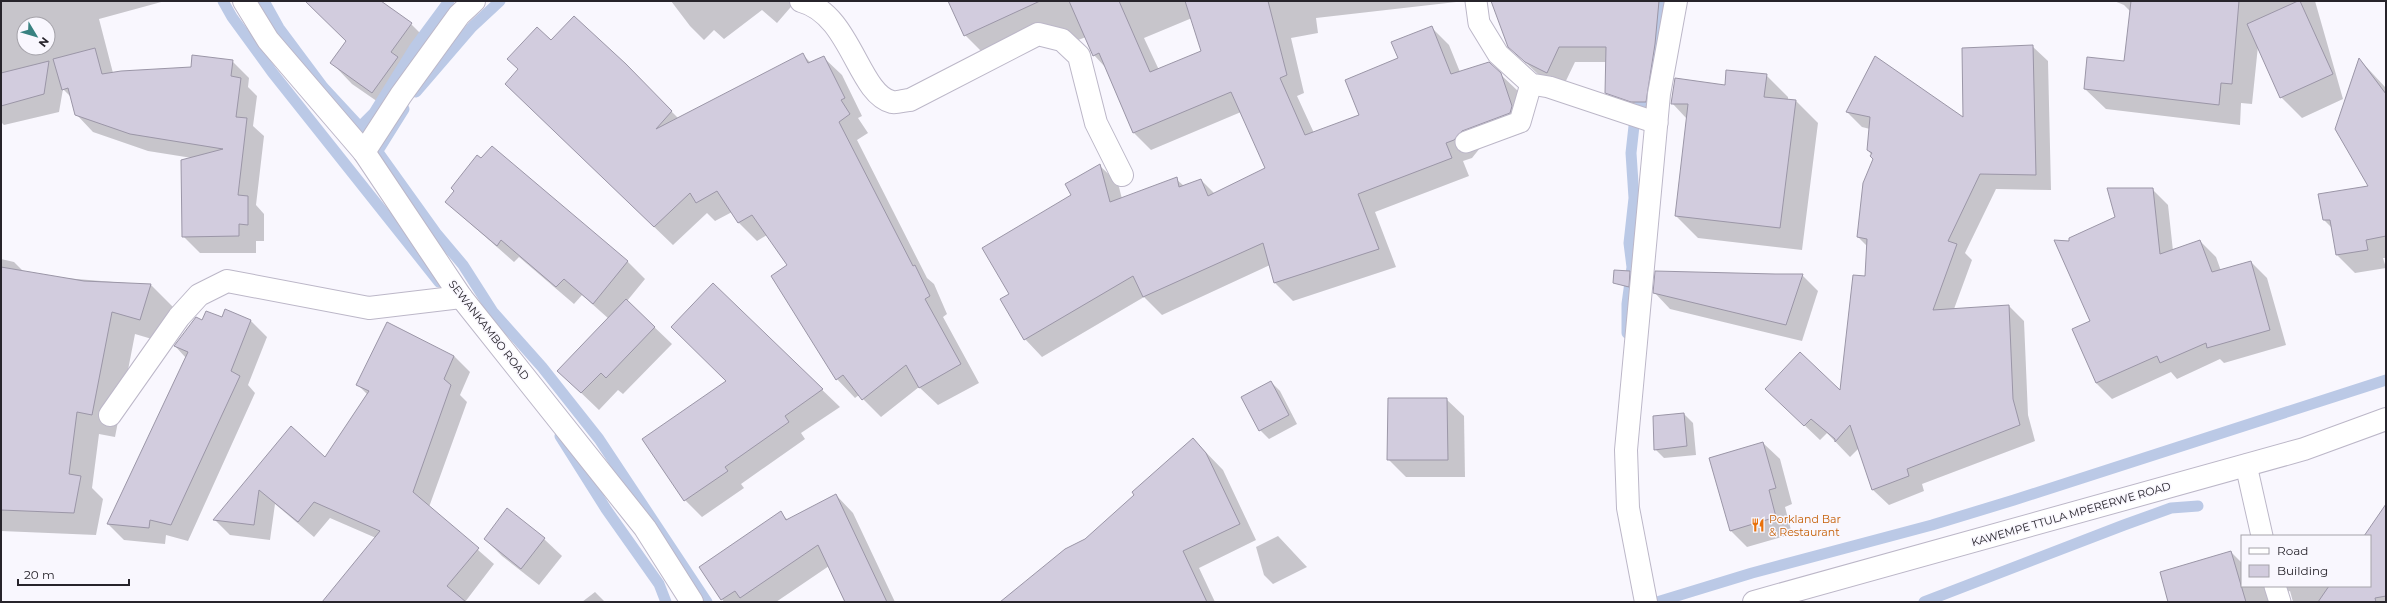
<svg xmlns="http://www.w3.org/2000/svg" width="2387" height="603" font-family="Montserrat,sans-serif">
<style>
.shadow{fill:#0003;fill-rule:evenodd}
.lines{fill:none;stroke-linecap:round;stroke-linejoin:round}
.stream{stroke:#bbc9e6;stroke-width:11}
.building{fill:#d2ccde;stroke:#9b96a7}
.service-casing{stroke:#bcb7c8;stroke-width:23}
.minor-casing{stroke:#bcb7c8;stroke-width:24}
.tertiary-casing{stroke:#bcb7c8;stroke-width:24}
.service{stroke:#fff;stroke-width:21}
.minor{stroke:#fff;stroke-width:22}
.tertiary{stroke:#fff;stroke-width:22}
.labels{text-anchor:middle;stroke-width:3;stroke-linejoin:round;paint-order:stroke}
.street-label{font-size:11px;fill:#27242b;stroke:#f9f7fe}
.food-label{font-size:11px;fill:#c56008;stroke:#f9f7fe;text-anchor:start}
</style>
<rect width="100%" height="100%" fill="#f9f7fe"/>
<g class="shadow">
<path d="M1,1h164l-66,18 14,54 79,-5 40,-7 17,17 -1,9 9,9 -4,30 11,10 -8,69 8,9v27h-8v12h-56l-17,-17 9,-78 -44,-7 -55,-19 -17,-18 -4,-16 -9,-9 -4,23 -55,13 -3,-3zM24,24h24v24h-24z"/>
<path d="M306,1h73l32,23 21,21 -38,68 -42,-29 -21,-22 16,-21z"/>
<path d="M671,1h125l-19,22 -15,-13 -38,29 -10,-9 -10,10 -14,-14z"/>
<path d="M950,1h515l-149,17 2,15 -27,5 13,55 -7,3 17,37 46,-17 39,-57 32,-32 18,18 11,27 40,2 19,18 11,33 -2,6 -48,17 -8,10 -9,3 6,15 -94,36 21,55 -103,34 -18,-18 -5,-18 -108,50 -18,-18 -102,60 -17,-18 -15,-45 62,-99 28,-29 18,17 4,16 54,-20 8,7 17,-6 14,14 51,-26 -25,-56 -90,38 -18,-18 -28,-65 -11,-12 -8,-18 -13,5 -7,-8 -83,19 -18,-18zM1192,18l10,34 -43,18 -15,-32z"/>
<path d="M1496,1h181l-16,116 -39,-9 -16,-15 1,-31h-32l-12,25 -21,-9 -33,-31z"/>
<path d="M2114,1h201l28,98 -41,19 -21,-21 -23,-51 -6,58 -11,-1 -1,22 -134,-16 -21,-20 40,-27 6,-50 -7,-7z"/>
<path d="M551,41l74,24 53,53 125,-63 8,8 12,-6 19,18 20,41 -4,2 10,15 -11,7 70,138 7,6 13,30 -4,3 36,66 -41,22 -19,-18 -38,30 -22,-22 -4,3 -18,-19 -64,-102 15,-11 -21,-31 -10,6 -18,-18 -7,-11 -17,9 -8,-8 -34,32 -149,-143z"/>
<path d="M2032,46l16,15 3,129 -55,-1 -31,64 7,7 -18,49 55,-3 15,15 4,94 7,26 -113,43 2,7 -35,14 -16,-15 -14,-42 -9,9 -23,-24 -7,7 -38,-36 59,-12 25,-115 2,-30 -10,-10 16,-78 -6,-9 2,-21 -8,-2 -15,-15 117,7z"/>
<path d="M2360,60l25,27 1,-1v172h-3l3,10 -31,5 -18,-18 -5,-27 -8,-8 45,-33z"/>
<path d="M1766,75l22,22v4h8l22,22 -16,127 -104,-12 -22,-22 11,-97 -15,-16z"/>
<path d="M2152,189l16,16 5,46 27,-10 16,16 5,14 30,-9 16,16 19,67 -62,18 -4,-4 -43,20 -6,-7 -59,27 -16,-16 -5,-62 -21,-79 46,-24z"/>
<path d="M446,202l181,59 18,18 -18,22 45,43 -49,50 -5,-4 -19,20 -23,-22 33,-69 -27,-24 -8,9 -55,-47 -5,5z"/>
<path d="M1,259l13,3 10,10 28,5 99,8 22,22 -11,35 -27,-8 -20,103 -16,-3 -7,54 11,11 -7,36 -95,-4z"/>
<path d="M1802,275l16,16 -16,50 -132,-32 -16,-17z"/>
<path d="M713,285l127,122 -39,26 4,6 -64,45 3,4 -42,29 -17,-17 42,-119z"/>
<path d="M226,311l25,10 16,16 -19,48 7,8 -67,148 -22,-6 -1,9 -41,-4 -16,-16 78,-166 -11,-12 28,-25 20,-3z"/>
<path d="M454,356l16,16 -10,23 7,7 -38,105 65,57 -29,38h-129l40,-64 -46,-20 -16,19 -39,-33 -5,36 -40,-5 -15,-15 77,-92 33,30 43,-63 -11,-11z"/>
<path d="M1271,382l9,9 17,33 -28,15 -9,-9z"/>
<path d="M1446,399l18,17 1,61h-59l-18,-18z"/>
<path d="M1684,414l9,9 3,32 -32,3 -9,-9z"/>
<path d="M1193,439l30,31 33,70 -57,28 16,34h-214l85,-62 50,-44z"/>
<path d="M1763,443l17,16 12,45 -7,3 7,27 -45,13 -16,-16 -21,-73z"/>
<path d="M836,495l17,18 42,89h-50l-16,-36 -53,36h-52l-2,-3 58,-86 8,7z"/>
<path d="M2386,506v96h-93l-3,-11 -8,3 -2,8h-111l62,-50 11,11v23h128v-50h-5z"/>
<path d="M508,510l36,29 18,17 -23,29 -37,-29 -17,-17z"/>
<path d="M1278,536l29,31 -34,17 -9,-9 -8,-28z"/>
<path d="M595,592l10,10h-23z"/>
</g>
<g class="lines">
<g class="stream">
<path d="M223,1l9,16 40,55 167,210"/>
<path d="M264,1l15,27 44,59 37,40 76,106 27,32 30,47 49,55 57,72 108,163"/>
<path d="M416,92l56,-65 28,-26"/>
<path d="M360,127l14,-14 41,-66 34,-46"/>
<path d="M379,149l25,-40"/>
<path d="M1627,333v-29l5,-37 -3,-24 5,-45 -3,-45 4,-36 17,-42 13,-74"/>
<path d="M560,436l46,73 53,75 7,18"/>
<path d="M1657,602l95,-29 180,-48 82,-25 372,-120"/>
<path d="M1924,602l200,-77 47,-17 27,-2"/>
</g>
</g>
<g class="building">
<path d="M305,1h76l31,22 -21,29 7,5 -26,36 -42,-30 16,-22z"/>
<path d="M948,1h92l-76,35z"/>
<path d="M1069,1h50l31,71 51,-21 -16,-50h83l19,74 -7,3 25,57 54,-20 -14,-35 53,-22 -7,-16 41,-16 19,48 38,-12 12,11 11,33 -2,7 -48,18 -8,9 -8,3 6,15 -94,36 21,55 -105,34 -11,-40 -120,54 -10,-21 -109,64 -24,-41 9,-5 -27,-46 89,-53 -6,-11 35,-20 10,38 67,-25 2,10 22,-8 7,17 57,-28 -34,-76 -98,41 -34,-80 -6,3z"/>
<path d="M1491,1h168l-4,43 -9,58h-15l-26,-9 1,-46h-47l-12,26 -22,-11 -17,-15z"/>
<path d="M2131,1h108l-7,83 -11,-1 -2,22 -135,-16 3,-32 37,4z"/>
<path d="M2298,1h2l33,73 -53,24 -33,-74z"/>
<path d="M574,16l52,48 46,47 -16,18 147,-76 5,10 16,-7 21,42 -4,2 9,14 -11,8 74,144 2,-1 15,31 -5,3 36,65 -42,24 -13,-23 -44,35 -19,-25 -7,5 -65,-104 16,-11 -35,-50 -14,8 -21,-32 -21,12 -6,-10 -36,34 -149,-143 13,-15 -11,-10 30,-32 14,13z"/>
<path d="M2033,45l3,130 -56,-1 -32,67 9,3 -24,66 76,-5 4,94 7,26 -113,44 2,7 -37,14 -22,-65 -15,17v-3l-24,-20 -7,7 -39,-37 35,-37 40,38 13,-115 12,1 2,-37 -10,-2 6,-54 10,-24 -3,-3 2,-3 -5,-3 3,-33 -24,-5 29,-56 88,61 -1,-69z"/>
<path d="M95,48l7,26 19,-3 70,-4 1,-12 41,5 -2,16 10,2 -5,39 11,1 -9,77 10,1v29l-9,-1v12l-57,1 -1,-77 42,-11 -93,-15 -55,-19 -7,-27 -6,2 -9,-31z"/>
<path d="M2359,58l27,36v142l-20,4 2,10 -32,5 -6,-35h-7l-5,-26 50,-8 -33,-57z"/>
<path d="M49,61l-5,33 -43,12v-33z"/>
<path d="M1726,70l41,4 -3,23 32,3 -16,128 -105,-12 13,-112h-17l4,-26 50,7z"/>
<path d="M492,146l136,115 -35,43 -29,-25 -8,8 -55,-47 -4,6 -52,-44 9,-11 -3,-3 26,-33 4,3z"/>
<path d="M2107,188h46l7,66 40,-14 12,32 39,-11 19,69 -63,18 -1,-5 -46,20 -3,-7 -61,27 -24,-54 18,-8 -36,-81 15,1v-3l46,-21z"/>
<path d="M1,267l83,14 67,3 -11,36 -28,-8 -20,103 -15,-3 -8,62 12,2 -7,37 -73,-3z"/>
<path d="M1614,270l16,1 -1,16 -16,-4z"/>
<path d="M1655,271l120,3h28l-17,51 -133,-32z"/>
<path d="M713,283l110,106 -38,27 4,6 -64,45 3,4 -44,30 -42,-62 84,-58 -55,-54z"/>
<path d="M626,299l29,28 -49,51 -5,-5 -20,20 -24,-22z"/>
<path d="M225,309l26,11 -20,51 9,5 -69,149 -21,-5 -1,8 -42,-4 81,-172 -14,-6 22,-29 6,3 4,-9 16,6z"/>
<path d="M387,322l67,34 -10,23 7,6 -38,107 66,56 -32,38 19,16h-144l58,-71 -66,-29 -16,20 -39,-32 -5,35 -41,-5 78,-94 34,31 44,-66 -13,-6z"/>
<path d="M1271,381l18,34 -30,16 -18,-34z"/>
<path d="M1388,398h59l1,62h-61z"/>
<path d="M1684,413l3,33 -33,4 -1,-34z"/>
<path d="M1193,438l13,15 34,71 -57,27 24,51h-207l65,-53 20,-10 49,-44 -2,-3z"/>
<path d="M1763,442l13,46 -7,2 7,27 -46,14 -21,-73z"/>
<path d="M836,494l51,108h-42l-27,-57 -78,53 -5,-7 -14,9 -22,-33 82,-56 5,9z"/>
<path d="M2386,504v92l-11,2 1,4h-58l11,-16h41v-50h-6z"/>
<path d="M507,508l38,30 -24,31 -37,-30z"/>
<path d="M2231,551l15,51h-78l-8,-30z"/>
</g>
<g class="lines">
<g class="service-casing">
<g id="service">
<path d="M1476,1l3,22 19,31 33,30 18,3 108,36"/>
<path d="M1466,142l54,-20 11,-38"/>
<path d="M2246,465l16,71"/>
<path d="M2275,586l5,16"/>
</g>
</g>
<g class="minor-casing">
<g id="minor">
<path d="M244,1l24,39 96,112 97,145 184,231 47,74"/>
<path d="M801,1c50,13 57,93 91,101 5,1 13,-2 18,-2l128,-66 24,6 17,16 17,67 26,52"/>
<path d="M364,152l37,-57 58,-80 15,-14"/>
<path d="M110,415l69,-98 20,-22 28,-14 142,27 92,-11"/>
<path d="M1646,602l-18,-94 -2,-58 33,-356 17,-93"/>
</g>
</g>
<g class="tertiary-casing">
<path id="tertiary" d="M1754,602l550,-153 82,-30"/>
</g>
<use href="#service" class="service"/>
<use href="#minor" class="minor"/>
<use href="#tertiary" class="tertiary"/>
</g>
<defs>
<g id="restaurant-bare" transform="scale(1.08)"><path d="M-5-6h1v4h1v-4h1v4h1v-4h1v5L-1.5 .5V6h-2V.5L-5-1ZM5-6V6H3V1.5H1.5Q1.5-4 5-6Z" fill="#e8710a" stroke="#f9f7fe" stroke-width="2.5" paint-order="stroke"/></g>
</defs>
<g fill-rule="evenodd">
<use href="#restaurant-bare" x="1758" y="525"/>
</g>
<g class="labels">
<g class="street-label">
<text transform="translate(489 330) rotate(52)" y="4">SEWANKAMBO ROAD</text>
<text transform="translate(2071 514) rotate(-16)" y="4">KAWEMPE TTULA MPERERWE ROAD</text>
</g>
<g class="food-label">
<text x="1769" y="523">Porkland Bar<tspan x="1769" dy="13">&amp; Restaurant</tspan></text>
</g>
</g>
<rect width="2387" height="603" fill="none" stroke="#27242b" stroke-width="4"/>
<rect x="2241" y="535" width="130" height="52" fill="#f9f7fe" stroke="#a5a3aa"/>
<rect x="2249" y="548" width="20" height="6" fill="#ffffff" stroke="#a5a3aa"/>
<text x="2277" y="555" font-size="12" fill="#27242b">Road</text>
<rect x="2249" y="565" width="20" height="12" fill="#d2ccde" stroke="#a5a3aa"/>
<text x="2277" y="575" font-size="12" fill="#27242b">Building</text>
<g transform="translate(36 36) rotate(128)"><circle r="19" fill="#f9f7fe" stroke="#a5a3aa"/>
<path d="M0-3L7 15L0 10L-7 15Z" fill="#388180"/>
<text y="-6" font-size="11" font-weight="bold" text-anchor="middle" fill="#27242b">N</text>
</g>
<path d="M18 579v6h111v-6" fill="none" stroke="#27242b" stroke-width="2"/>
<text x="24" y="579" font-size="12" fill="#27242b" stroke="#f9f7fe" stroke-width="3" paint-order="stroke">20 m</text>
</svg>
